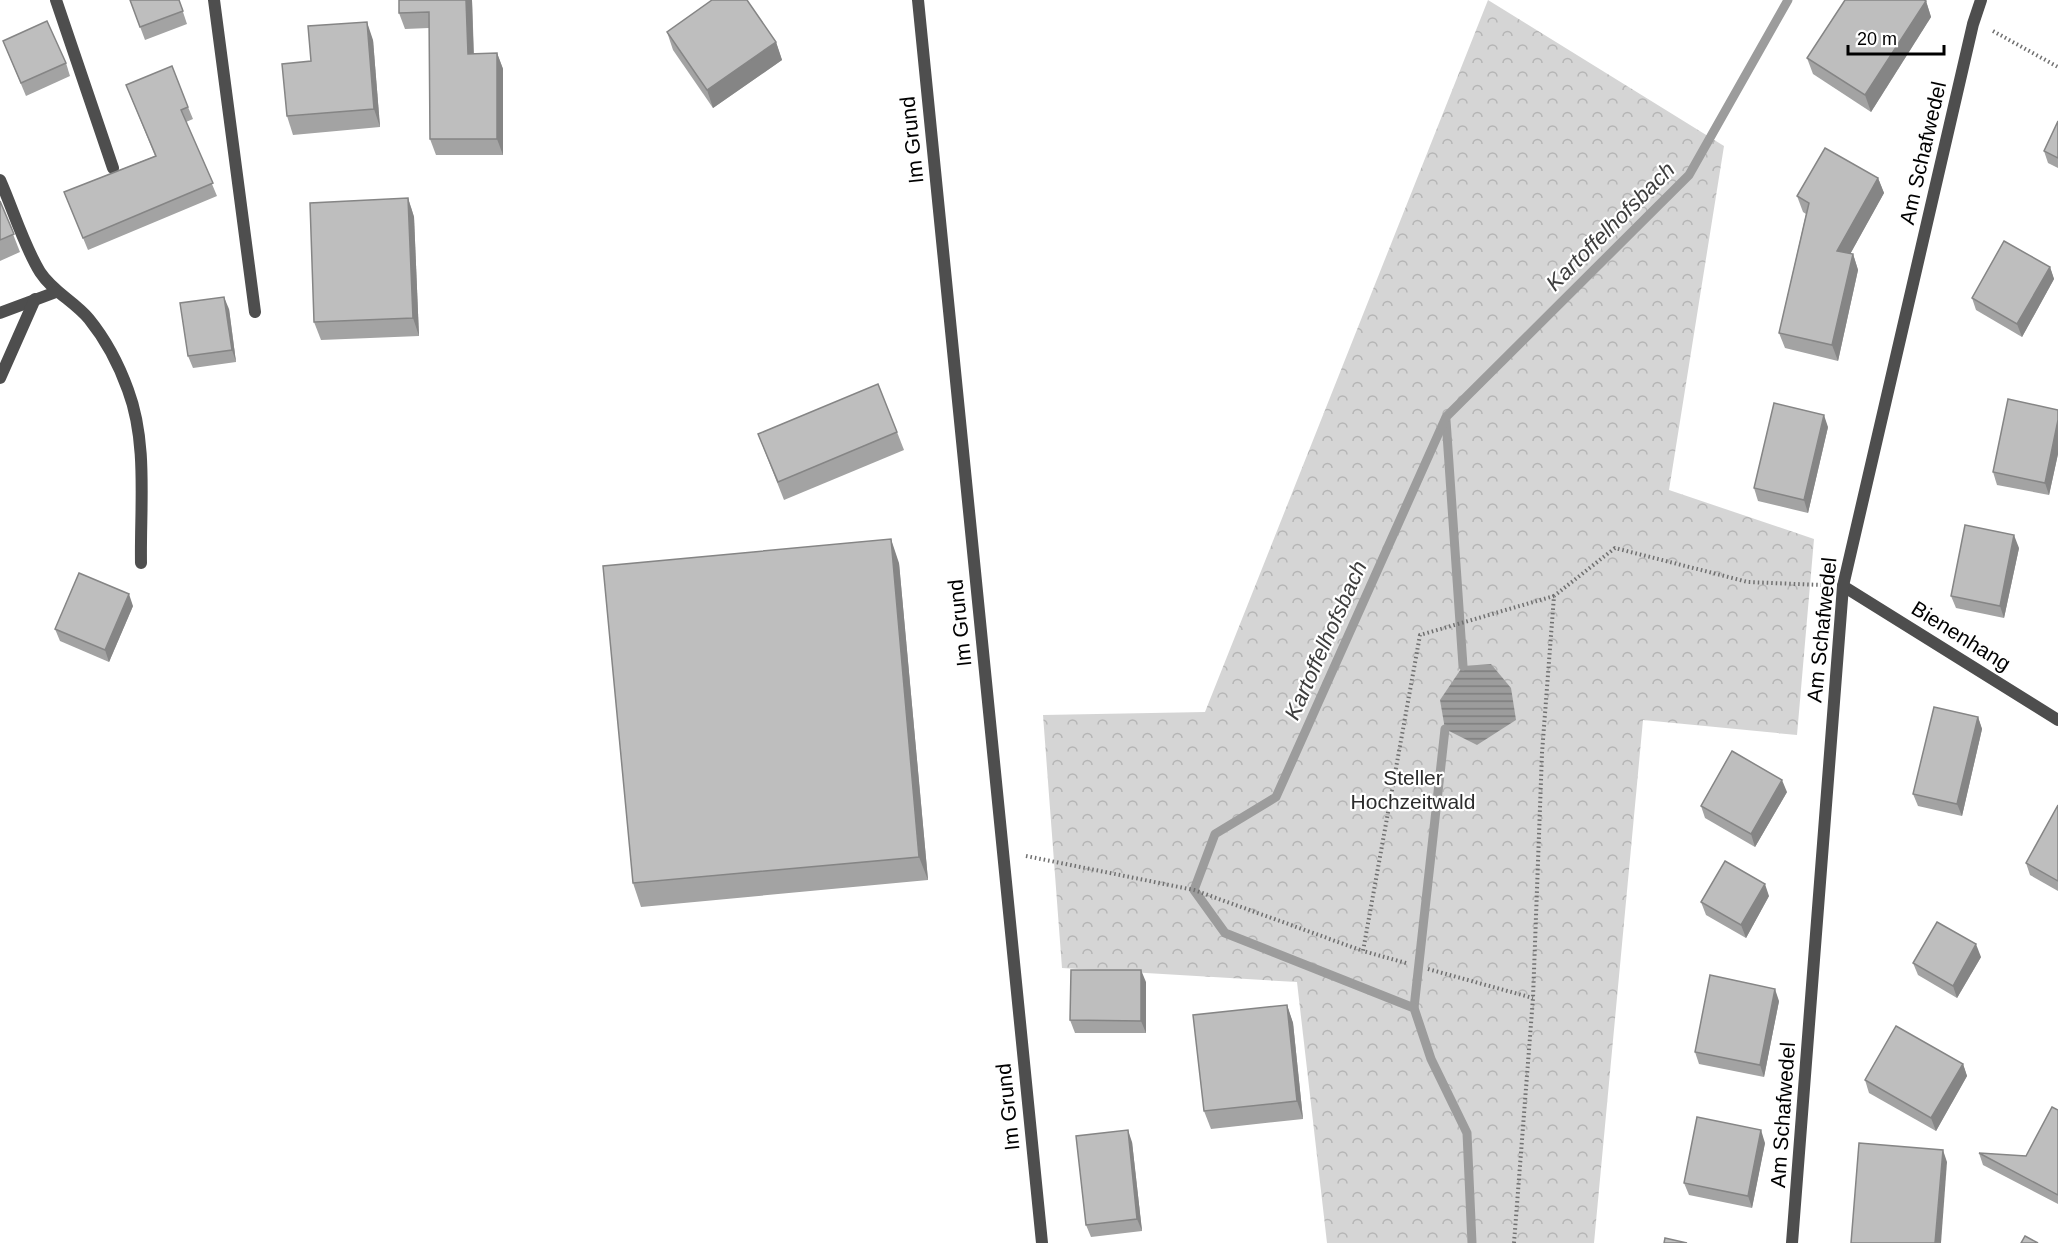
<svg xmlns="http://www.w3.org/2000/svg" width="2058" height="1243" font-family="Arial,sans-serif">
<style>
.forest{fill:url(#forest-crowns)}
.water{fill:url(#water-rules)}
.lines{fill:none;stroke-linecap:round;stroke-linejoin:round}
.stream{stroke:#9c9c9c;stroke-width:9}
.path{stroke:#707070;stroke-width:4;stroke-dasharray:1.5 3;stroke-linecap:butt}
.service{stroke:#4e4e4e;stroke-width:12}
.minor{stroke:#4e4e4e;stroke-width:12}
.wall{fill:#a3a3a3}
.shaded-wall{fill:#858585}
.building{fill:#bebebe;stroke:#858585;stroke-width:1.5}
.labels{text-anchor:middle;stroke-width:4.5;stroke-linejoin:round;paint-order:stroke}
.street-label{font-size:21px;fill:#000;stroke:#fff}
.park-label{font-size:21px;fill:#2c2c2c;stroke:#fff}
.water-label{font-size:22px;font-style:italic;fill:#3d3d3d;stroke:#fff}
</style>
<defs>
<pattern id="forest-crowns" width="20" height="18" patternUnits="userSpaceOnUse" patternTransform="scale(1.5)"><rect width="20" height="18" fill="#d5d5d5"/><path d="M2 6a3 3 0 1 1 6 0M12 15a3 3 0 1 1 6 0" fill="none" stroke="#b5b5b5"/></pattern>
<pattern id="water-rules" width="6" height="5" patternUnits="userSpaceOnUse" patternTransform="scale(1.5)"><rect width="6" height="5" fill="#9c9c9c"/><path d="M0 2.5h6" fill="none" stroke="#7d7d7d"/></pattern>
</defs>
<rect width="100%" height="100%" fill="#fff"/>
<path class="forest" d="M1488,0l236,146 -55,344 145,49 -17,196 -154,-15 -49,523h-267l-30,-261 -235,-14 -19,-253 162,-3z"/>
<path class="water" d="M1491,664l20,24 5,32 -39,25 -32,-16 -5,-29 23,-34z"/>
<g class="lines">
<g class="stream">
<path d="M1446,420l17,246"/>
<path d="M1414,1008l31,-279"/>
<path d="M1472,1243l-5,-110 -36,-74 -17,-51 -189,-75 -31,-43 21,-56 61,-37 170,-380 243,-242 99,-175"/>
</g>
<g class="path">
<path d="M1993,31l65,36"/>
<path d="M1026,856l168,34 169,61"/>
<path d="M1406,963l-43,-12 57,-316 134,-39"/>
<path d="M1428,969l105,29"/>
<path d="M1514,1243l19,-245 9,-245 12,-157 61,-48 133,34 73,3"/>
</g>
<g class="service">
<path d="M56,0l57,168"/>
<path d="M214,0l41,312"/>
<path d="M0,180c13,29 23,64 40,92 13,20 34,29 49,47 17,21 30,46 39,71 20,53 12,117 13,173"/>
<path d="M0,313l56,-21"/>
<path d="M0,378l35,-79"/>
</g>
<g class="minor">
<path d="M918,0l124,1243"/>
<path d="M1843,586l215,134"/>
<path d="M1792,1243l51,-657 130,-562 8,-24"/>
</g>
</g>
<g class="wall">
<path d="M130,0h49l8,24 -42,16z"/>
<path d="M399,0h73l2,54 23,-1 6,16v86h-67l-6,-16 -1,-111 -24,1 -6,-16z"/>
<path d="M1926,1l5,16 -60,95 -58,-38 -6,-16z"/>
<path d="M667,32l109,10 6,18 -69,48 -40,-58z"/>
<path d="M373,40l7,87 -87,8 -6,-19 24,-55z"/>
<path d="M3,41l63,22 4,13 -44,20z"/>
<path d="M126,85l62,22 5,12 -7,3 31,74 -129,54 -24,-58 91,-36z"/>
<path d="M2058,121v47l-10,-5 -4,-12z"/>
<path d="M1878,178l6,15 -34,61h3l5,16 -20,91 -53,-13 -6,-15 27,-119 -3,-2 -6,-16z"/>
<path d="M408,198l6,19 5,119 -98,4 -7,-18z"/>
<path d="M0,201l20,51 -20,9z"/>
<path d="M2050,267l4,12 -32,58 -46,-27 -4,-12z"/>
<path d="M229,309l7,53 -43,6 -5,-12z"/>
<path d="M2058,410v44l-9,41 -52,-10 -4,-13z"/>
<path d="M1828,427l-20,86 -50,-12 -4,-13z"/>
<path d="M897,432l7,18 -120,50 -26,-66z"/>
<path d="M2019,548l-15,70 -48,-10 -5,-12z"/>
<path d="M899,563l29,317 -287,27 -8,-24z"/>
<path d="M133,606l-24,56 -49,-21 -5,-12z"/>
<path d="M1978,717l4,12 -20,87 -44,-10 -5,-12z"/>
<path d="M1787,792l-32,55 -50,-29 -4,-12z"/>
<path d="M2058,805v86l-28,-16 -4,-12z"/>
<path d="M1769,896l-23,42 -40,-23 -5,-13z"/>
<path d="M1981,957l-24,41 -39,-23 -5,-12z"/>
<path d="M1146,982v51h-71l-5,-13z"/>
<path d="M1779,1001l-15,76 -65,-13 -4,-12z"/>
<path d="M1287,1005l6,18 10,96 -92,10 -7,-18z"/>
<path d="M1963,1064l4,12 -31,55 -67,-38 -4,-13z"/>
<path d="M2058,1110v94l-75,-39 -4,-12 47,3z"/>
<path d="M1132,1142l10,89 -51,6 -5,-12z"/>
<path d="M1765,1143l-13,65 -63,-13 -5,-12z"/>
</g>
<g class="shaded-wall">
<path d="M466,0h6l2,70 -6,-16z"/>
<path d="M1926,1l5,16 -60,95 -6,-17z"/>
<path d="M367,22l6,18 7,87 -6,-18z"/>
<path d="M776,42l6,18 -69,48 -6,-18z"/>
<path d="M497,53l6,16v86l-6,-16z"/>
<path d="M1878,178l6,15 -41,74 -6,-16z"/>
<path d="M408,198l6,19 5,119 -6,-18z"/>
<path d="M1853,254l5,16 -20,91 -6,-16z"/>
<path d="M2050,267l4,12 -32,58 -5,-13z"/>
<path d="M224,297l5,12 7,53 -4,-12z"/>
<path d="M1824,415l4,12 -20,86 -4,-13z"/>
<path d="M2058,420v34l-9,41 -4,-12z"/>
<path d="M2014,535l5,13 -15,70 -4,-12z"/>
<path d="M891,539l8,24 29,317 -9,-23z"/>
<path d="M129,594l4,12 -24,56 -4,-12z"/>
<path d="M1978,717l4,12 -20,87 -5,-12z"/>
<path d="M1782,780l5,12 -32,55 -4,-13z"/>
<path d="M1765,884l4,12 -23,42 -5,-13z"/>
<path d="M1976,944l5,13 -24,41 -4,-12z"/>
<path d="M1141,970l5,12v51l-5,-12z"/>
<path d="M1775,989l4,12 -15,76 -4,-12z"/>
<path d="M1287,1005l6,18 10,96 -6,-18z"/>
<path d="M1963,1064l4,12 -31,55 -5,-13z"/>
<path d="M1128,1130l4,12 10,89 -5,-12z"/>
<path d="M1761,1130l4,13 -13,65 -4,-12z"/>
<path d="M1943,1150l4,12 -6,81h-6z"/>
</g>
<g class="building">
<path d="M130,0h49l4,11 -43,16z"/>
<path d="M399,0h67l2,54 29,-1v86h-67l-1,-127 -30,1z"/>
<path d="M712,0h35l29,42 -69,48 -40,-58z"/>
<path d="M1845,0h79l2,1 -61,94 -58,-37z"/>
<path d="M47,21l19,42 -45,20 -18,-42z"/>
<path d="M367,22l7,87 -87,7 -5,-52 29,-3 -3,-35z"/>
<path d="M172,66l16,41 -7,3 32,73 -130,55 -19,-46 92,-36 -30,-71z"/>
<path d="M2058,121v37l-14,-7z"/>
<path d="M1825,148l53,30 -41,73 16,3 -21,91 -53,-12 30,-130 -12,-7z"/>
<path d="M408,198l5,120 -99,4 -4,-119z"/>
<path d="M0,201l14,33 -14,6z"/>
<path d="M2004,241l46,26 -33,57 -45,-26z"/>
<path d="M224,297l8,53 -44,6 -8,-53z"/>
<path d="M878,384l19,48 -119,50 -20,-48z"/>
<path d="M2008,399l50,11v10l-13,63 -52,-11z"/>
<path d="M1774,403l50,12 -20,85 -50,-12z"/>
<path d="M1965,525l49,10 -14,71 -49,-10z"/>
<path d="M891,539l28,318 -286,26 -30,-317z"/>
<path d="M79,573l50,21 -24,56 -50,-21z"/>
<path d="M1934,707l44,10 -21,87 -44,-10z"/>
<path d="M1732,751l50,29 -31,54 -50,-28z"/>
<path d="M2058,805v76l-32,-18z"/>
<path d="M1725,861l40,23 -24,41 -40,-23z"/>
<path d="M1937,922l39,22 -23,42 -40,-23z"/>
<path d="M1071,970h70v51l-71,-1z"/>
<path d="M1710,975l65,14 -15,76 -65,-13z"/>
<path d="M1287,1005l10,96 -93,10 -11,-96z"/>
<path d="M1896,1026l67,38 -32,54 -66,-38z"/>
<path d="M2052,1107l6,3v85l-79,-42 47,3z"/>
<path d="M1697,1117l64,13 -13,66 -64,-13z"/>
<path d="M1128,1130l9,89 -51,6 -10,-89z"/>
<path d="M1859,1143l84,7 -8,93h-84z"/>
<path d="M2025,1236l13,7h-17z"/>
<path d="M1665,1238l22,5h-23z"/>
</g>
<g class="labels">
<g class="street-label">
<text transform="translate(912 140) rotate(-96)" y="7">Im Grund</text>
<text transform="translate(1923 153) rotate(-77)" y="7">Am Schafwedel</text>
<text transform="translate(960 623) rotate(-96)" y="7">Im Grund</text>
<text transform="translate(1822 630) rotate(-84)" y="7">Am Schafwedel</text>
<text transform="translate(1961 636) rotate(32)" y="7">Bienenhang</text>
<text transform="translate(1008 1107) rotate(-96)" y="7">Im Grund</text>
<text transform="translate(1783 1115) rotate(-86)" y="7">Am Schafwedel</text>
</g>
<g class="park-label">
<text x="1413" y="785">Steller<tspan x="1413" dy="24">Hochzeitwald</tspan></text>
</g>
<g class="water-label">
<text transform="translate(1610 226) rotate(-45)" y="8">Kartoffelhofsbach</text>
<text transform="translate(1325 640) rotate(-66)" y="8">Kartoffelhofsbach</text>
</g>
</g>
<path d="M1848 45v9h96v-9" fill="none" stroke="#000000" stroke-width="3"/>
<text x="1857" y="45" font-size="18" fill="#000000" stroke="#ffffff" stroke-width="4.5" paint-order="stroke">20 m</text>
</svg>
